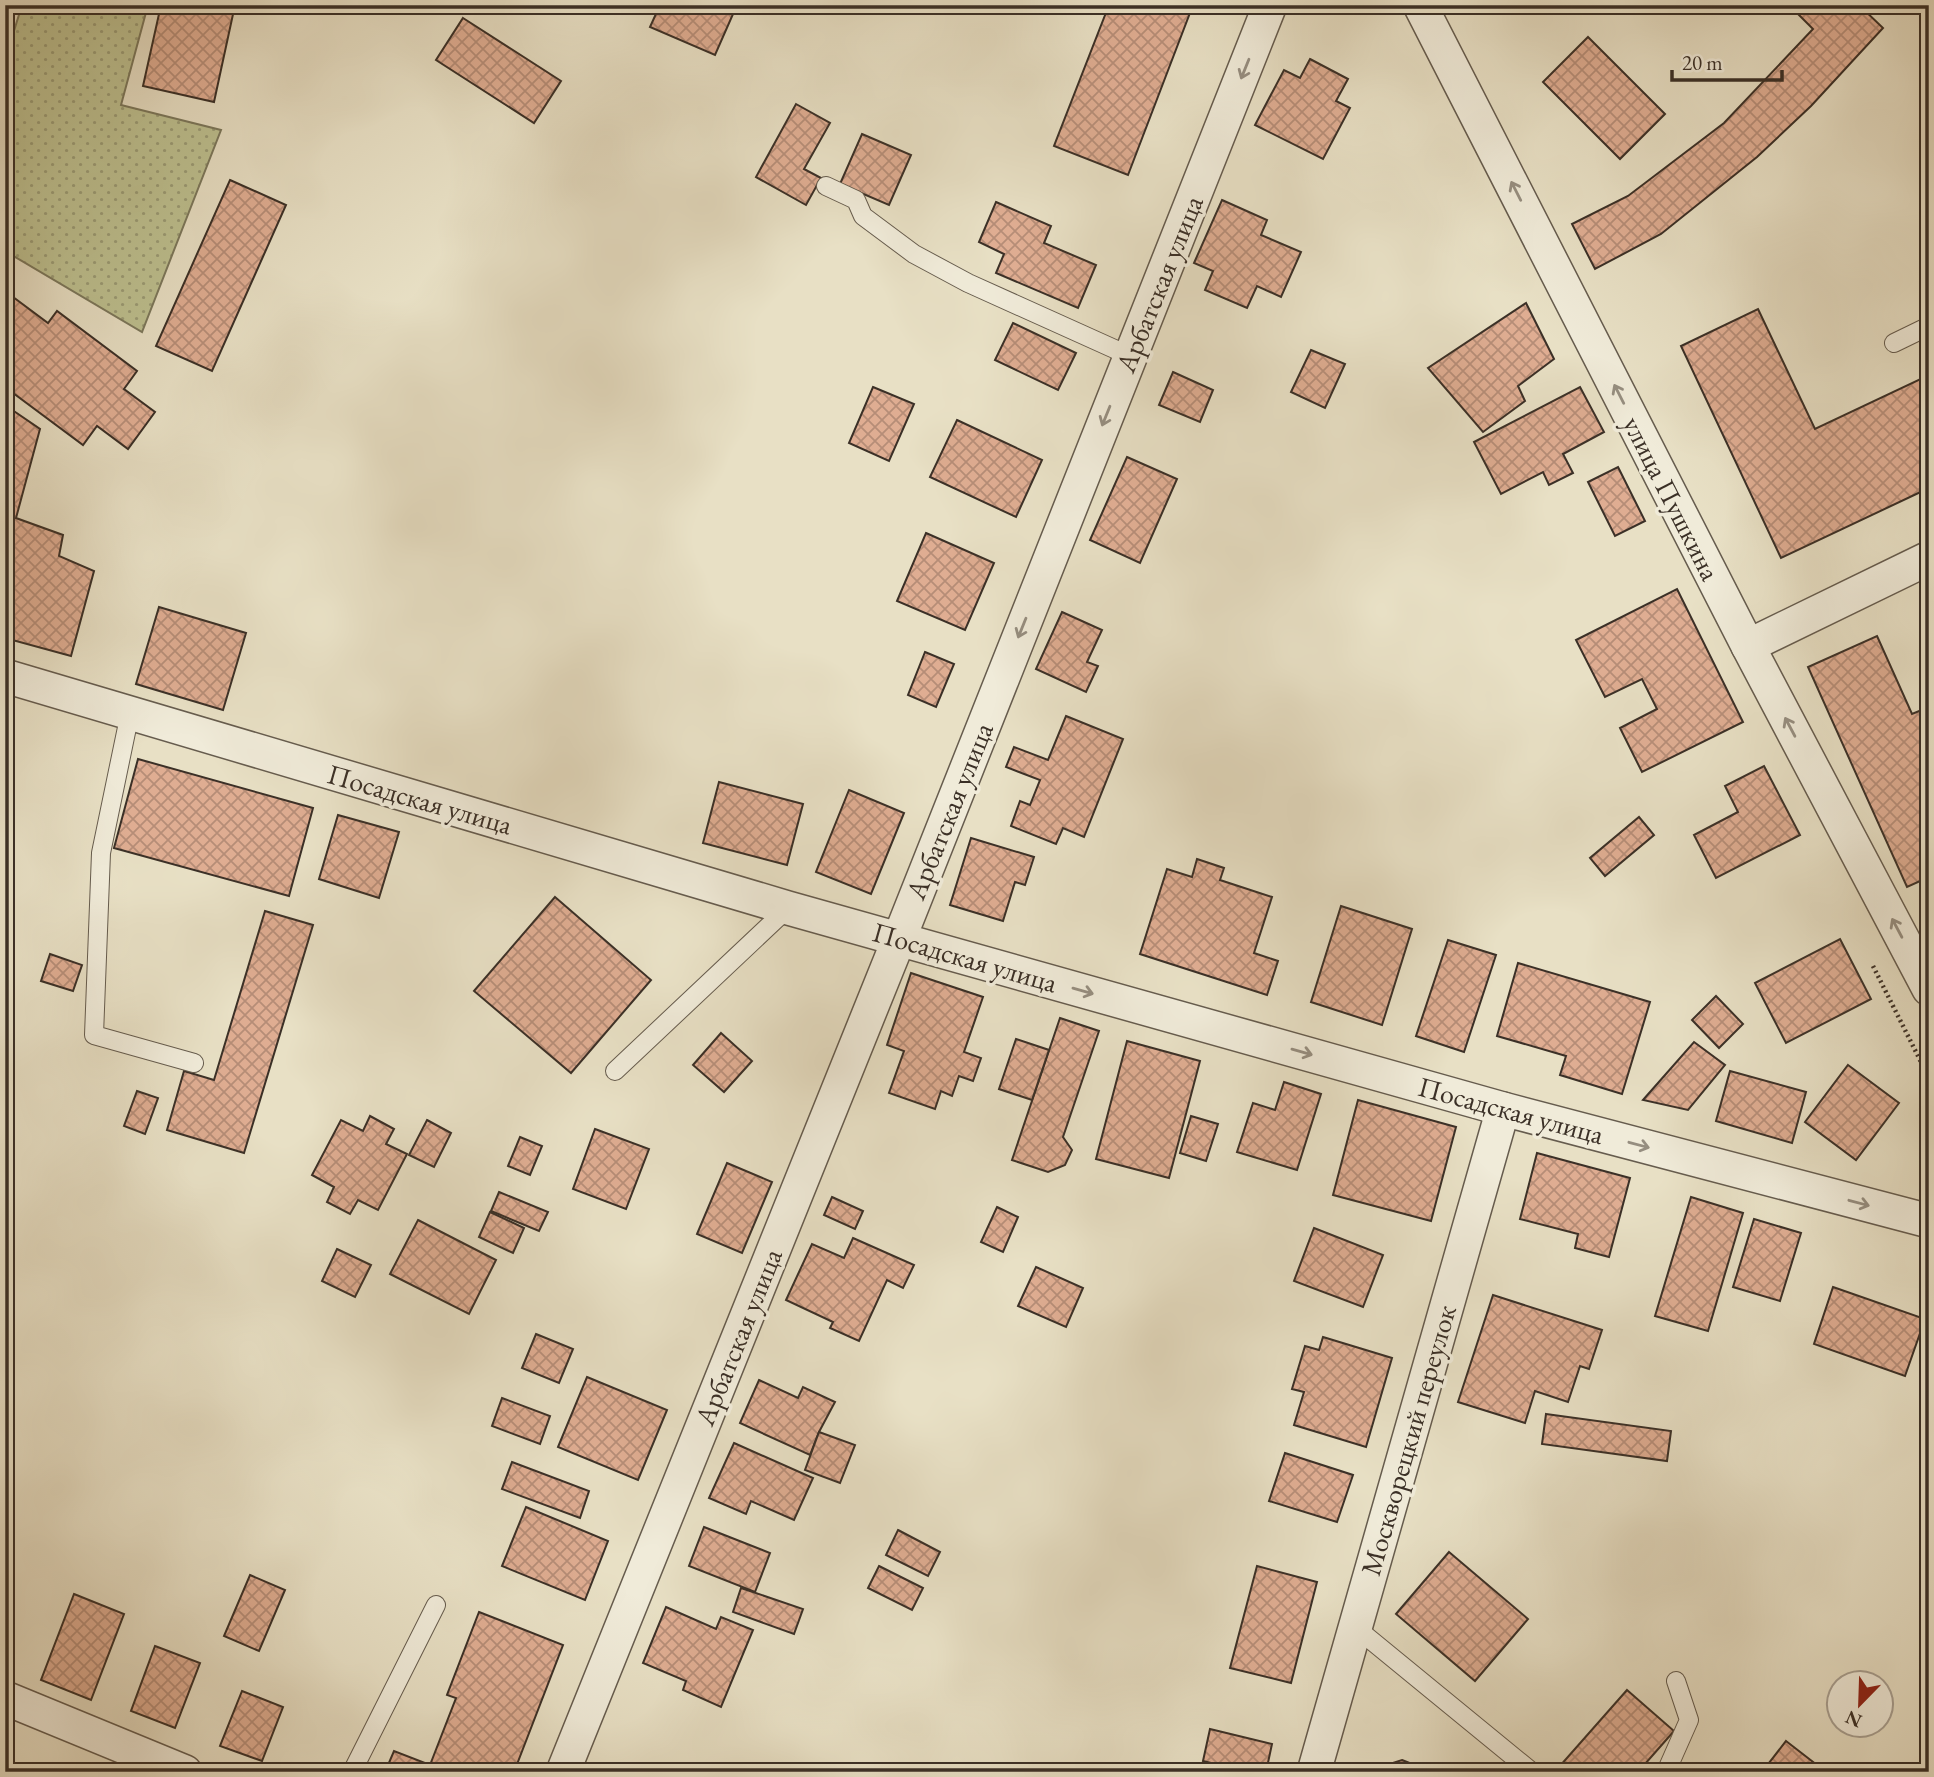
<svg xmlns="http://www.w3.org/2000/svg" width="1934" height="1777" font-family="'EB Garamond',serif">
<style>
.park{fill:url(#park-dots);stroke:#7c785c;stroke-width:2}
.building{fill:url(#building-cross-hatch);stroke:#3b3027;stroke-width:2}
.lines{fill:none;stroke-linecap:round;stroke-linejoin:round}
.service-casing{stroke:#665c4e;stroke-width:20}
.minor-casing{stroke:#665c4e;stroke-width:36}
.path{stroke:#3b3027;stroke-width:4.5;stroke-dasharray:2 3.5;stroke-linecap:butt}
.service{stroke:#f0ebd9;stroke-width:18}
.minor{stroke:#f0ebd9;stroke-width:33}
.oneway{stroke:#968e80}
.labels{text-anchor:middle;stroke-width:7;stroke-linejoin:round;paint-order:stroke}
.street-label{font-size:28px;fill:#3b3027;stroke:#f0ebd9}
</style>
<defs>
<pattern id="park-dots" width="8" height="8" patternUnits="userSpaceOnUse" patternTransform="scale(1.75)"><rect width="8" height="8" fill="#bdc090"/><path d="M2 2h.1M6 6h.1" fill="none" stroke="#9b9c76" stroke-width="1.8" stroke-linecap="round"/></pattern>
<pattern id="building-cross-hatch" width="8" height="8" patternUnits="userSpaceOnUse" patternTransform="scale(1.75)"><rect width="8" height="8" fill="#dfad92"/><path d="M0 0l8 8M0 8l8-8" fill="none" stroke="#b68d77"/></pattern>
</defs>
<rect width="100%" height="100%" fill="#e8e0c5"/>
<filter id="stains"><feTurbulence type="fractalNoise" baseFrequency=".00286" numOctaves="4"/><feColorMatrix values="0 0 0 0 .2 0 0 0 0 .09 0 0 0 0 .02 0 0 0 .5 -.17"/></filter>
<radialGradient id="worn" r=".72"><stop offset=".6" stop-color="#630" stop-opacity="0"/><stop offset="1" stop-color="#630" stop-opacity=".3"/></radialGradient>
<path class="park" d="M22,5h126l-27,100 100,25 -79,202 -137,-81v-191z"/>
<g class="building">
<path d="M161,5h74l-21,97 -71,-16z"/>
<path d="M660,5h77l-22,50 -65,-28z"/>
<path d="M1109,5h84l-65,170 -74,-29z"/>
<path d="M1789,5h70l24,23 -72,78 -54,51 -96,77 -66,35 -23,-45 56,-28 96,-73 89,-94z"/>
<path d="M463,18l98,63 -27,42 -98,-63z"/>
<path d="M1588,37l77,77 -45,45 -77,-77z"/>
<path d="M1310,59l38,20 -12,22 14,7 -27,51 -68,-34 29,-55 16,8z"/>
<path d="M796,104l34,19 -26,46 17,9 -15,27 -50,-28z"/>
<path d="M862,134l49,21 -22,50 -49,-21z"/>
<path d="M230,180l56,25 -74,166 -56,-25z"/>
<path d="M1222,200l45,20 -6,15 40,17 -20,45 -24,-11 -10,22 -42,-18 8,-19 -19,-8z"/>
<path d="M996,202l55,24 -7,17 52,22 -18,43 -82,-35 8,-19 -25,-12z"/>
<path d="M5,291l43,32 9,-12 80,60 -13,18 31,23 -27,37 -31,-23 -14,19 -78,-58v-7l6,-8 -6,-4z"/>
<path d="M1526,303l28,56 -36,27 7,15 -42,31 -55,-64z"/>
<path d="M1758,309l57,120 114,-54v113l-148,70 -100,-212z"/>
<path d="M1013,323l63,30 -18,37 -63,-30z"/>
<path d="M1311,350l34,14 -20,44 -34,-16z"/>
<path d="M1173,372l40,18 -13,32 -41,-17z"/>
<path d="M873,387l41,17 -25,57 -40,-18z"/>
<path d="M1580,387l24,45 -41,22 10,19 -24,12 -6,-13 -42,22 -27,-52z"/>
<path d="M5,405l35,24 -24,89 47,17 -4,21 35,15 -23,85 -66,-18z"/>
<path d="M957,420l85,40 -26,57 -86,-40z"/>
<path d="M1127,457l50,22 -37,84 -50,-23z"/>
<path d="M1618,467l27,54 -30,15 -27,-54z"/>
<path d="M926,533l68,30 -29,67 -68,-29z"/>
<path d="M1677,589l66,133 -101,50 -22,-44 37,-19 -15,-30 -37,18 -29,-57z"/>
<path d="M159,607l87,26 -23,77 -87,-26z"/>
<path d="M1062,612l40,18 -15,32 11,4 -12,26 -50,-23z"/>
<path d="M1877,636l35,78 17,-7v170l-22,10 -99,-220z"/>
<path d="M925,652l29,12 -18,43 -28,-12z"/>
<path d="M1066,716l57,23 -39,98 -21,-9 -7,16 -45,-18 9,-25 10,4 10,-25 -34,-13 8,-20 34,13z"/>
<path d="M138,759l175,49 -24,88 -175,-48z"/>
<path d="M1764,766l36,69 -84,43 -22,-43 44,-23 -13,-26z"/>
<path d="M719,782l84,22 -16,61 -84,-22z"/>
<path d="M849,790l55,23 -33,81 -55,-22z"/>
<path d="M338,815l61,17 -20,66 -60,-19z"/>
<path d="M1639,817l15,18 -49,41 -15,-18z"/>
<path d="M971,838l63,19 -9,28 -10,-3 -12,39 -53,-16z"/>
<path d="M1197,859l27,9 -4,12 52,17 -18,56 24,8 -11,34 -127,-41 27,-85 25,8z"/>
<path d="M555,897l96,83 -80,93 -97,-82z"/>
<path d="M1341,906l71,23 -30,96 -71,-23z"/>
<path d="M265,911l48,14 -69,228 -77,-23 17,-59 30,9z"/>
<path d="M1840,939l31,60 -85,44 -31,-60z"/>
<path d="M1448,940l48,15 -32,97 -48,-16z"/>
<path d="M50,954l32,11 -9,26 -32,-10z"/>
<path d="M1518,963l132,39 -28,92 -62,-19 6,-19 -69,-20z"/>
<path d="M911,973l72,24 -19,55 17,6 -8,23 -14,-5 -7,20 -11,-5 -6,18 -46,-16 15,-42 -17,-6z"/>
<path d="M1716,996l27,28 -24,24 -27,-28z"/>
<path d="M1060,1018l39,13 -36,106 9,13 -7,15 -17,7 -36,-12z"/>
<path d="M721,1033l31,28 -28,31 -31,-27z"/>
<path d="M1016,1039l33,11 -17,50 -33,-11z"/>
<path d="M1127,1041l73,20 -31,117 -73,-19z"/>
<path d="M1694,1042l31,23 -37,45 -45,-10z"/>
<path d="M1848,1065l51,38 -43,57 -51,-38z"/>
<path d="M1730,1071l76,21 -14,51 -76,-22z"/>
<path d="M1284,1082l37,12 -24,76 -60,-18 16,-49 22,7z"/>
<path d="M137,1091l21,7 -13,36 -21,-8z"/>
<path d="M1358,1100l98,27 -25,94 -98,-26z"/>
<path d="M370,1116l24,13 -8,15 21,10 -29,56 -20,-10 -8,14 -23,-12 7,-15 -22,-12 29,-55 22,11z"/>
<path d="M1191,1116l27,8 -12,37 -26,-8z"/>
<path d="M427,1120l24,13 -17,34 -25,-12z"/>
<path d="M595,1129l54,20 -23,60 -53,-20z"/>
<path d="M520,1137l22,9 -12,29 -22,-9z"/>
<path d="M1537,1153l93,25 -21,79 -34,-9 3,-14 -58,-15z"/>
<path d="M727,1163l45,19 -30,71 -45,-19z"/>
<path d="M499,1192l49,20 -9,19 -48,-20z"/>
<path d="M832,1197l31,14 -8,18 -31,-14z"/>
<path d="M1691,1197l52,16 -35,118 -53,-15z"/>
<path d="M997,1207l21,10 -15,35 -22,-10z"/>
<path d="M490,1212l34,16 -11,25 -34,-16z"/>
<path d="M1754,1219l47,14 -21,68 -47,-14z"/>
<path d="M418,1220l78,40 -27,54 -79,-40z"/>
<path d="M1314,1228l69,27 -20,52 -69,-26z"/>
<path d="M853,1238l61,27 -11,23 -16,-8 -28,61 -29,-13 3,-6 -47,-22 26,-56 32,14z"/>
<path d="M337,1249l34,16 -16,32 -33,-16z"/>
<path d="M1036,1267l47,21 -17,39 -48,-21z"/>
<path d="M1833,1287l92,32 -20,57 -91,-32z"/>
<path d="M1493,1295l109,35 -13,39 -9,-3 -12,36 -33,-11 -10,32 -67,-21z"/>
<path d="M536,1334l37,15 -14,34 -37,-15z"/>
<path d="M1323,1337l69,21 -26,89 -72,-22 10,-33 -12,-3 13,-43 14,4z"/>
<path d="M587,1377l80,33 -29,70 -80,-33z"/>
<path d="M759,1380l39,18 5,-11 32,15 -16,30 -9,23 -70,-32z"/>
<path d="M502,1398l48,18 -10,28 -48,-18z"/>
<path d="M1546,1414l125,17 -4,30 -125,-17z"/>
<path d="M819,1432l36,13 -15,38 -35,-13z"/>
<path d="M734,1443l79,35 -19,42 -43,-19 -5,13 -37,-16z"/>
<path d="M1285,1453l68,22 -16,47 -68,-21z"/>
<path d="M512,1462l77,29 -9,27 -78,-29z"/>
<path d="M526,1507l82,34 -23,59 -83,-34z"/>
<path d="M704,1527l66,26 -15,39 -66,-26z"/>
<path d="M898,1530l42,22 -12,24 -42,-21z"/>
<path d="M1449,1552l79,67 -53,62 -79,-67z"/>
<path d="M879,1566l44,22 -11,22 -44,-22z"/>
<path d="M1257,1566l60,16 -26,101 -61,-15z"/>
<path d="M250,1575l35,15 -26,61 -35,-15z"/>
<path d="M741,1588l62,21 -9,25 -61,-22z"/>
<path d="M74,1594l50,20 -33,86 -50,-20z"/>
<path d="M666,1607l50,22 5,-12 32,13 -32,77 -38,-17 3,-9 -43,-18z"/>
<path d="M479,1612l84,33 -49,127h-129l9,-21 36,14 26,-67 -9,-3z"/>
<path d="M155,1646l45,17 -25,65 -44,-17z"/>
<path d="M1627,1690l47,41 -36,41h-74l-5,-5z"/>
<path d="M242,1691l41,16 -21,54 -42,-15z"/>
<path d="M1210,1729l62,15 -6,28h-19l-44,-11z"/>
<path d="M1786,1741l40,31h-64z"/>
<path d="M1402,1760l20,8 7,4h-52l3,-5z"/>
</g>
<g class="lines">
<g class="service-casing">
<g id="service">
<path d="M826,186l30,14 7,16 51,38 54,29 162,73"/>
<path d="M1894,343l35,-17"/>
<path d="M130,713l-29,140 -7,182 100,28"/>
<path d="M615,1071l173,-163"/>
<path d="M1355,1627l177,145"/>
<path d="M352,1772l84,-167"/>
<path d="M1666,1772l23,-52 -13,-39"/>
</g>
</g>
<g class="minor-casing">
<g id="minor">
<path d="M1420,5l328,641 181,343"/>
<path d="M1748,646l181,-88"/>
<path d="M5,676l783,232 715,201 426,112"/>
<path d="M5,1698l180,74"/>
<path d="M563,1772l336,-833 371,-934"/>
<path d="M1314,1772l189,-663"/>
</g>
</g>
<path class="path" d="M1873,966l56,112"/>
<use href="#service" class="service"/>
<use href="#minor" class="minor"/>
</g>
<defs><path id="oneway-shaft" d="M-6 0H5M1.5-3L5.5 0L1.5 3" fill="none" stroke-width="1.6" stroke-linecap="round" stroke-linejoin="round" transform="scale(1.75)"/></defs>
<g class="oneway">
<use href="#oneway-shaft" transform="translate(1245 69) rotate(112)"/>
<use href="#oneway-shaft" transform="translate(1516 191) rotate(-117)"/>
<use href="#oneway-shaft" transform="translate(1619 394) rotate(-117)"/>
<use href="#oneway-shaft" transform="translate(1106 416) rotate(112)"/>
<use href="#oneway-shaft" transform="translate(1022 628) rotate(112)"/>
<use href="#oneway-shaft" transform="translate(1790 727) rotate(-118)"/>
<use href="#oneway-shaft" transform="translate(1897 928) rotate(-118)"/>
<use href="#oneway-shaft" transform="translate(1083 991) rotate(16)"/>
<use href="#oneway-shaft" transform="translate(1302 1052) rotate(16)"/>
<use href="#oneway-shaft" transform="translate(1639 1145) rotate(15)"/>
<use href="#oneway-shaft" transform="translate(1859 1203) rotate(15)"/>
</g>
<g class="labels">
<g class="street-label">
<text transform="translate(1159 284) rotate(-68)" y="10">Арбатская улица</text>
<text transform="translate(1672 498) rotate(63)" y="10">улица Пушкина</text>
<text transform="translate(420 799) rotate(16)" y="10">Посадская улица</text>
<text transform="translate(949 811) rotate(-68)" y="10">Арбатская улица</text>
<text transform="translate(965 957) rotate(16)" y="10">Посадская улица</text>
<text transform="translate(1511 1110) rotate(15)" y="10">Посадская улица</text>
<text transform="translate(738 1337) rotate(-68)" y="10">Арбатская улица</text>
<text transform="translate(1408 1440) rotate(-74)" y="10">Москворецкий переулок</text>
</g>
</g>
<rect width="1934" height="1777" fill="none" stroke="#e8e0c5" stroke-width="28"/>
<rect x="7" y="7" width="1920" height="1763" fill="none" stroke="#3b3027" stroke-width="3.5"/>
<rect x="14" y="14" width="1906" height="1749" fill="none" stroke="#3b3027" stroke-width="2"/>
<g transform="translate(1860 1704) rotate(203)"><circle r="33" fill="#f0ebd9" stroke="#a8a092" stroke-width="2"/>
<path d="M0-5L12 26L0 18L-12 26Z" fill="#8f2418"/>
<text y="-10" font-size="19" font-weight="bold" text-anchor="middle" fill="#3b3027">N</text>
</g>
<path d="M1672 70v10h110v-10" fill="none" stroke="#3b3027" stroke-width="3.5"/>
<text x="1682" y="70" font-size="21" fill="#3b3027" stroke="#f0ebd9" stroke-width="5" paint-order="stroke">20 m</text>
<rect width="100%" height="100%" filter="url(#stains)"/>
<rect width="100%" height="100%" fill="url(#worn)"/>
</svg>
